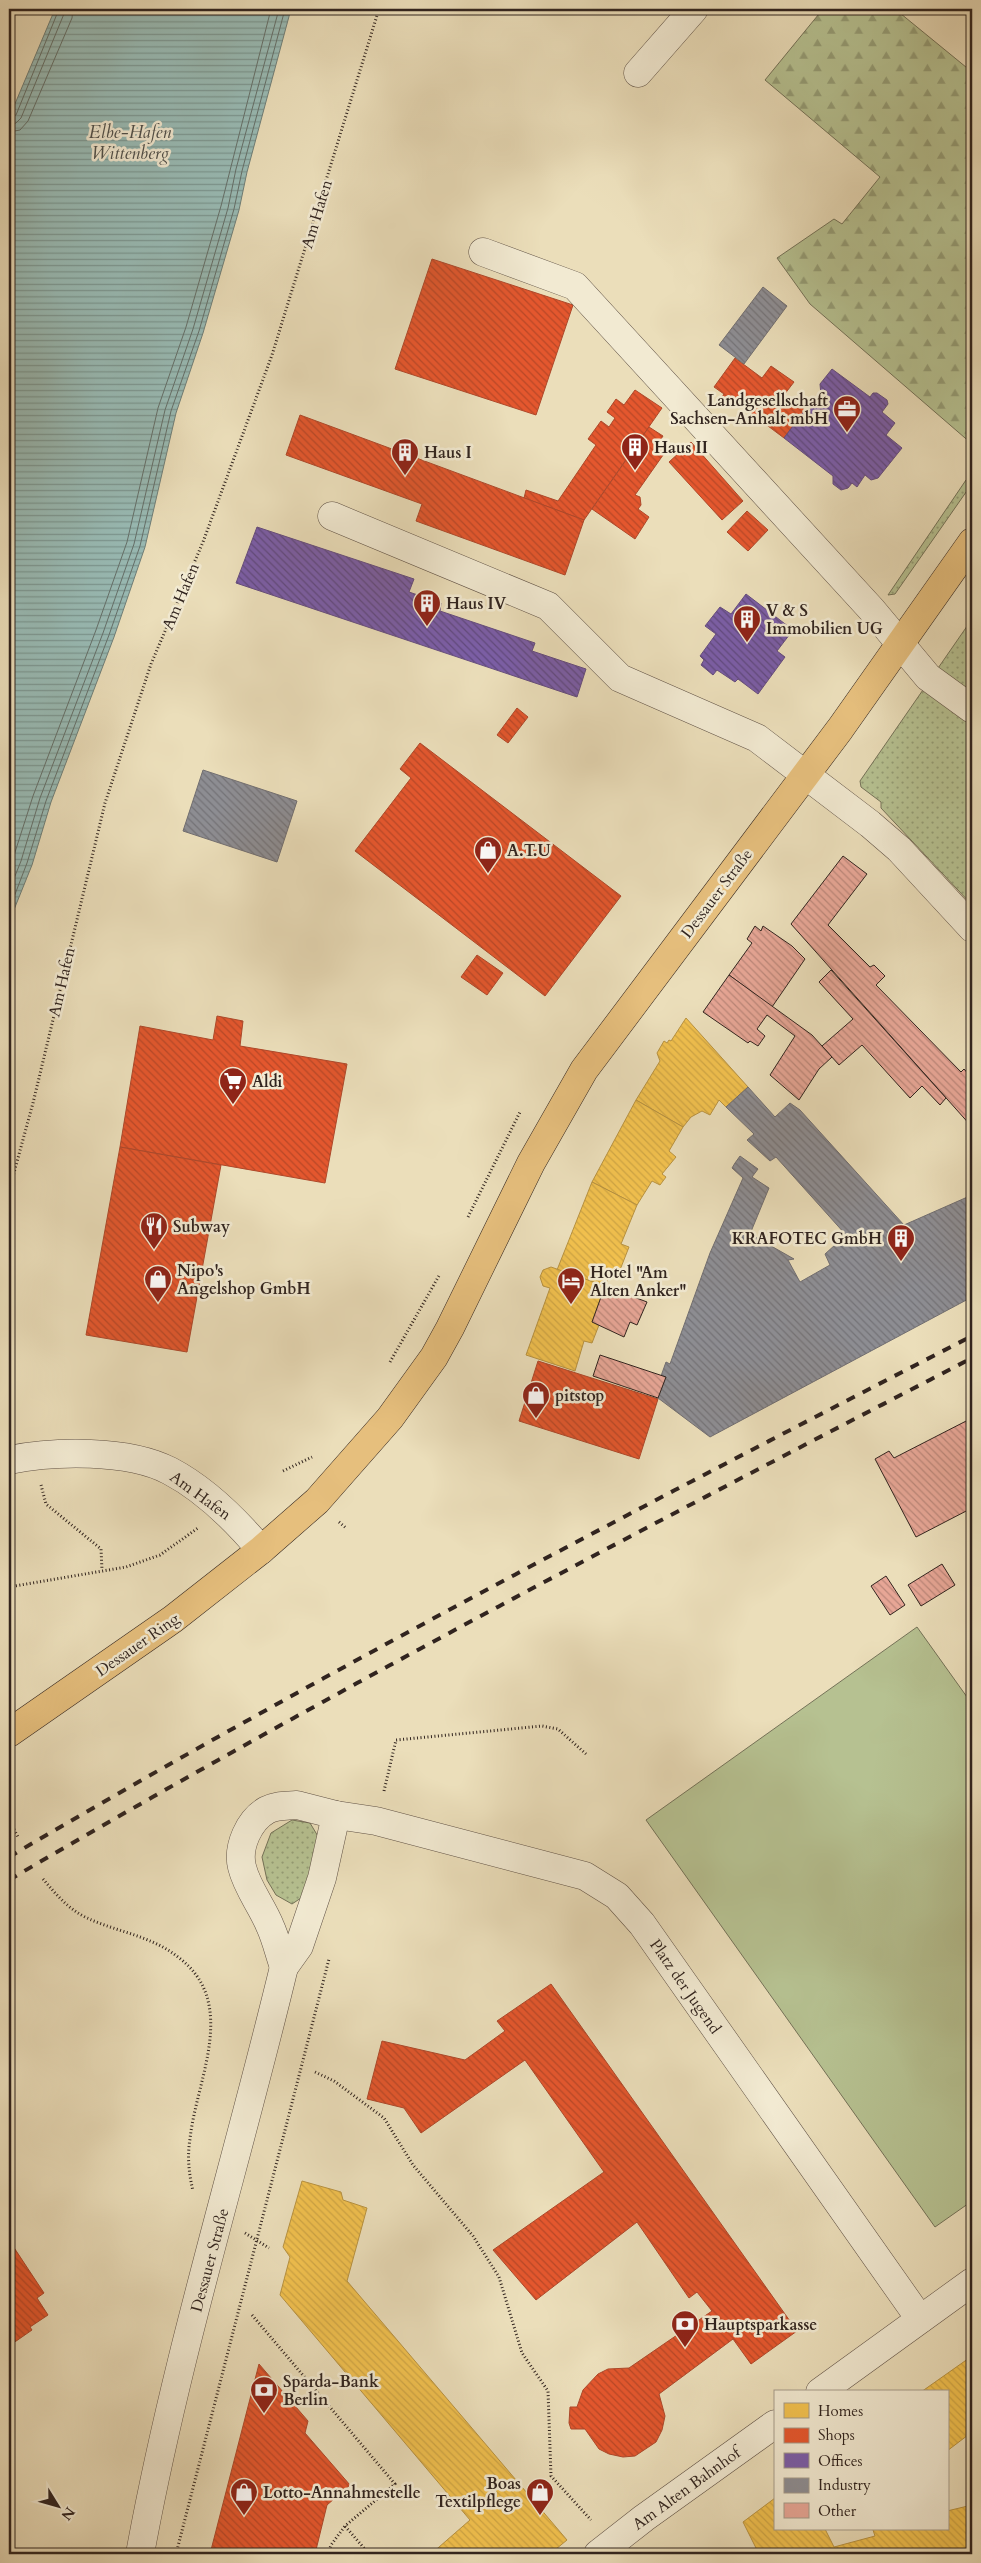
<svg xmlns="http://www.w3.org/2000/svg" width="981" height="2563" font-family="Cardo,serif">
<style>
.grass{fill:url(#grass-dots);stroke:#747258}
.forest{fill:url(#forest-firs);stroke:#747258}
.pitch{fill:#b6c191;stroke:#747258}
.water{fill:url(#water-rules);stroke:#6f7f79}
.homes{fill:url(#homes-back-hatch);stroke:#b89240}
.shops{fill:url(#shops-back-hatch);stroke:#ae482a}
.offices{fill:url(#offices-back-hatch);stroke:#654d7e}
.industry{fill:url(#industry-back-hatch);stroke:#716e70}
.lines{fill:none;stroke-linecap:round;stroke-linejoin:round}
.shore{stroke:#65706a;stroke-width:1}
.building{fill:url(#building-back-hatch);stroke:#31241f}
.minor-casing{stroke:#605246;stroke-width:29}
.major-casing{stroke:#31241f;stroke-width:29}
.path{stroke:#31241f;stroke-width:3;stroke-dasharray:1 2.5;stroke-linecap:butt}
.minor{stroke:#f2ead2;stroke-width:28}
.major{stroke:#e6bf7d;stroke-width:28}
.rail{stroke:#31241f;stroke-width:4;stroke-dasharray:9 9;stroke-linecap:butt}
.labels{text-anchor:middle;stroke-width:5;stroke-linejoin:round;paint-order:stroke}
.street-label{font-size:16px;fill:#31241f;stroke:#f2ead2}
.poi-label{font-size:16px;font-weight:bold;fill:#31241f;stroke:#f2ead2;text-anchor:start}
.water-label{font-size:18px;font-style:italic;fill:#50514c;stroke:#f2ead2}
</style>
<defs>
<pattern id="grass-dots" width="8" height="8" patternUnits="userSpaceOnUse" patternTransform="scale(1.25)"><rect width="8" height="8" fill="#b6c191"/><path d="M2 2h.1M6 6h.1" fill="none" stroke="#959d76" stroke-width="1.8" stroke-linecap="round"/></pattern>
<pattern id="forest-firs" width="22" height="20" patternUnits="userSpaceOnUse" patternTransform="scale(1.25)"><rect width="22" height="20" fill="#b6c191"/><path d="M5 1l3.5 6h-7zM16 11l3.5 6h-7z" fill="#959d76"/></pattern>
<pattern id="water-rules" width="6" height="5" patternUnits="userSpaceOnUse" patternTransform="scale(1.25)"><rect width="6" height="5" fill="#99bbb5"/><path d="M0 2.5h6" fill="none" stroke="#7d9893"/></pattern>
<pattern id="homes-back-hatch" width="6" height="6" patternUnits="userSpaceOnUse" patternTransform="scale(1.25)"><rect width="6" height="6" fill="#f2c14e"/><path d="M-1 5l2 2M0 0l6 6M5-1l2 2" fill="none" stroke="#d0a644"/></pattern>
<pattern id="shops-back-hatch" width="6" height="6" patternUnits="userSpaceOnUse" patternTransform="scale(1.25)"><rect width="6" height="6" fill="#e4572e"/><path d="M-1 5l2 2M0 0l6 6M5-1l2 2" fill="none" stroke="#b94827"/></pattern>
<pattern id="offices-back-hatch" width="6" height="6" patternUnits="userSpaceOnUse" patternTransform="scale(1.25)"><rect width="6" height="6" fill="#7b5ea7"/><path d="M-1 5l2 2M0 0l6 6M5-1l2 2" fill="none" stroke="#604980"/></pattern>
<pattern id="industry-back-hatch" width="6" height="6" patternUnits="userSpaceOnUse" patternTransform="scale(1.25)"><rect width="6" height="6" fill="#8d8d92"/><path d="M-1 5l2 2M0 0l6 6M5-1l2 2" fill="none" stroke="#747377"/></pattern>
<pattern id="building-back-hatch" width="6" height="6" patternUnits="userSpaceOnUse" patternTransform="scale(1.25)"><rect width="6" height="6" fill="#e7a696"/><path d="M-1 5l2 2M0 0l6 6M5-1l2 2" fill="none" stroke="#bc877a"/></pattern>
</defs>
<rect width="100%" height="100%" fill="#ebdeba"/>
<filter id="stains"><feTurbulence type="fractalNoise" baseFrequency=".004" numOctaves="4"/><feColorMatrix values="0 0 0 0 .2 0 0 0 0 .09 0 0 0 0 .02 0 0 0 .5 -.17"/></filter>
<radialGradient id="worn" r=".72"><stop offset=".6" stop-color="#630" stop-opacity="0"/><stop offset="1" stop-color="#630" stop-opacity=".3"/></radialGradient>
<g class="grass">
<path d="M966,480l5,5 -76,109 -7,1z"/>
<path d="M972,619v286l-91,-97v-6l-20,-15 -1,-6z"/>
<path d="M292,1820l18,3 9,15 -15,58 -12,8 -16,-9 -9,-15 -5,-23 9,-24z"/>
</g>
<path class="forest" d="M823,9h72l77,63v372l-162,-140 -33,-46 57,-39 8,5 38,-47 -115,-97z"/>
<path class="pitch" d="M917,1627l55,77v497l-37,26 -289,-407z"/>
<path class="water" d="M55,9h236l-44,163 -8,38 -36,123 -27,80 -31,134 -31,90 -63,165 -19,63 -23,57v-804z"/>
<g class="homes">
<path d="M686,1018l62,69 -22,20 -7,-7 -9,15 -8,-4 -11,6 -8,10 -47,-27 24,-39 -3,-8 7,-12 3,2 2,-3 2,1z"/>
<path d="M636,1100l47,27 -14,24 7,6 -14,17 4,3 -6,8 -8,-4 -15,24 -45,-23z"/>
<path d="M592,1182l45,23 -16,39 8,3 -11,28 -7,-3 -6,14 -48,-16z"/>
<path d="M551,1267l54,19 -13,36 7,3 -7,18 -8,-2 -9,30 -49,-16 24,-67 -7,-2 -3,-9 3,-7z"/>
<path d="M302,2181l39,11 2,8 24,8 -20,73 220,259 -17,14h-119l39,-34 -190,-225 10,-38 -7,-10z"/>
<path d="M972,2356v76l-25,19v-59h-26z"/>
<path d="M775,2498v31h50l9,18 41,-11 -2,-6 3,-1h71v-18l25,-6v49h-213l-16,-32z"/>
</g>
<g class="shops">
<path d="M432,259l141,46 -37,110 -141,-46z"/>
<path d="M735,358l27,20 9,-12 23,16 -10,13 21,15 -21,28 -52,-39 -4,4 -7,-5 3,-4 -10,-7z"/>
<path d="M635,390l27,18 -78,112 -60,-22 2,-8 32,11 38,-56 -8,-6 13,-18 8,6 6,-9 -8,-6 9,-13 8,6z"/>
<path d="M300,415l284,105 -19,55 -149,-54 6,-17 -136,-49z"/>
<path d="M649,427l14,9 -4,6 9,6 -33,47 5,2 1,8 -3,4 11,8 -14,22 -43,-30z"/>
<path d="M691,442l52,59 -21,19 -53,-58z"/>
<path d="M747,511l21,19 -20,21 -21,-19z"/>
<path d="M517,708l11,9 -20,26 -11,-8z"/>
<path d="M420,743l201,153 -76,100 -190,-145 56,-73 -11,-9z"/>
<path d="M477,955l26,18 -16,22 -26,-18z"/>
<path d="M217,1016l26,5 -3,25 107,18 -22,119 -205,-36 20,-121 73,14z"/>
<path d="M120,1147l101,18 -34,187 -101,-17z"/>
<path d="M538,1361l120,38 -19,60 -120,-38z"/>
<path d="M551,1984l246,347 -46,33 -18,-25 -74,55 6,22 -3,14 -6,12 -21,14 -12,1 -14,-3 -10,-5 -14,-20h-14l-2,-6 1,-16h7l6,-17 15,-16 10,-5 21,-1 83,-57 -15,-19 -8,6 -52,-76 -101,78 -43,-50 111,-78 -79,-112 -104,73 -17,-25 -37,-9 15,-58 83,19 40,-29 -8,-10z"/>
<path d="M9,2240l35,53 -7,5 11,17 -18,12 2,3 -23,16z"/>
<path d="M259,2364l49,57 -3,12 45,52 -23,20 -12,49h-105z"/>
</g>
<g class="offices">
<path d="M832,369l38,28 3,-4h4l10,7 1,4 -6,8 13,11 -9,12 16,13 -24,30 -7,2 -6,-5 -8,12 -5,-4 -4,5 -7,2 -8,-6v-8l-49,-38 21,-28 6,-1 6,-10 4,-4 -1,-11z"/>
<path d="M257,527l157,52 -5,13 32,11 -1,8 95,32 -3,8 54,18 -9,28 -341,-114z"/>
<path d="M746,594l47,36 -16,21 8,6 -27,37 -20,-15 -3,3 -18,-12 -4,5 -12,-10 3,-5 -4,-4 16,-22 -11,-8 15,-19 11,7z"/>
</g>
<g class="industry">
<path d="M763,287l24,19 -43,58 -25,-19z"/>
<path d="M203,770l94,31 -20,61 -94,-31z"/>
<path d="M748,1087l27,30 15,-14 10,7 104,115 68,-30v102l-262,140 -52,-39 8,-21 -5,-1 5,-14 4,2 40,-111 33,-75 -11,-10 3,-5 5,-7 18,13 -6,8 17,11 -19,46 44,25 -6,1 12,22 30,-17 -5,-11 21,-19 -70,-78 -6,4 -23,-21 7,-6 -28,-27z"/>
</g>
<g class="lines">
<g class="shore">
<path d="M9,118l7,-3 43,-106"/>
<path d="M9,125l7,-2 5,-5 45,-109"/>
<path d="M9,132l11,-2 8,-9 44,-103 1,-9"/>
<path d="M9,871l24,-75 63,-166 31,-88 31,-134 28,-81 35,-121 50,-197"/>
<path d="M9,891l12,-30 19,-63 63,-165 31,-89 31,-134 28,-81 35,-121 8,-39 43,-160"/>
<path d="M9,910l18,-47 19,-62 63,-166 31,-89 31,-135 28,-80 35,-122 8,-38 43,-162"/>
</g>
</g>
<g class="building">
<path d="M843,856l24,18 -39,51 42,42 4,-2 11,11 -9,9 85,87 3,-3 8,9v49l-181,-203z"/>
<path d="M755,926l6,5 2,-5 29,20 13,13 -33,48 -43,-32 23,-32 -5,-4z"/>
<path d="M831,970l115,128 -6,7 -18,-19 -12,12 -48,-53 -23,20 -17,-19 31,-27 -34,-37z"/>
<path d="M729,975l83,60 20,22 -13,12 -20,31 -29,-25 25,-39 -28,-21 -10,14 8,7 -7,10 -8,-5 -2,2 -45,-31z"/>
<path d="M605,1286l42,16 -10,23 -7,-3 -6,15 -32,-15z"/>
<path d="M600,1355l66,22 -8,21 -65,-22z"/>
<path d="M972,1418v90l-56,29 -41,-78 14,-8 5,7z"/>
<path d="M942,1564l13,21 -34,21 -13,-21z"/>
<path d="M886,1576l19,29 -15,10 -19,-29z"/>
</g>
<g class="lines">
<g class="minor-casing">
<g id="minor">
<path d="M638,73l56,-64"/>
<path d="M483,252l92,34 297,324 56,67 44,32"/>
<path d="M332,516l216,90 72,72 137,60 113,86 29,25 73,79"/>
<path d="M9,1460c45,-9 119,-11 161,11 36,19 65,48 91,79"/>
<path d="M297,1805l39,10 -14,63 -23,68 -15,21c-5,-14 -8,-28 -14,-41 -8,-20 -23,-38 -28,-59 -5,-20 7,-47 25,-57 9,-5 20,-4 30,-5z"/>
<path d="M336,1815l40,6 209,55 32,20 25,28 278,395"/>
<path d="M820,2392l152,-110"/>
<path d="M140,2554c36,-198 97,-392 144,-587"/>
<path d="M598,2554l46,-36 131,-94"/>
</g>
</g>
<g class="major-casing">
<path id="major" d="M9,1733l164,-114 88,-69 56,-49 73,-83 44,-61 16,-29 81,-165 53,-93 256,-341 132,-187"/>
</g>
<g class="path">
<path d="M9,1191l24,-88 72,-300 46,-139 52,-122 69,-187 107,-346"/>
<path d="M468,1217l52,-105"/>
<path d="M390,1362l50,-88"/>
<path d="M283,1471l29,-14"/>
<path d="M41,1485l5,19 55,45 1,21"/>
<path d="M339,1522l7,6"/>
<path d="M9,1587l117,-20 34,-12 38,-27"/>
<path d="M384,1791l12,-51 146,-14 16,3 28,25"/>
<path d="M9,1820l9,17"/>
<path d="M43,1879c12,14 24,29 42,38 31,15 65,18 93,40 62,46 18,123 12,182 -3,18 -1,35 3,52"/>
<path d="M315,2072l19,9 50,37 29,47 60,71 26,41 23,76 26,38 3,85 40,44"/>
<path d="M245,2233l24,15"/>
<path d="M252,2315l143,169 -50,42 24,28"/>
<path d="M176,2554l153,-595"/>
<path d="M328,2554l3,-9 14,-19"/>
</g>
<use href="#minor" class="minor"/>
<use href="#major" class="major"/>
<g class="rail">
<path d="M9,1857c314,-185 639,-354 963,-521"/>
<path d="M9,1880c315,-185 639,-354 963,-522"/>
</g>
</g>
<defs>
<g id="office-pin" transform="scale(1.4375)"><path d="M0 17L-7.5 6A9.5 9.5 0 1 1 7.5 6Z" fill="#8f2418" stroke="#f2ead2"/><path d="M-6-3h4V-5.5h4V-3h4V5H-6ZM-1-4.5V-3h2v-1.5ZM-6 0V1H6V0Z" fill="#fff"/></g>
<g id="building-pin" transform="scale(1.4375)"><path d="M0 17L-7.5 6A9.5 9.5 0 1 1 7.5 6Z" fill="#8f2418" stroke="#f2ead2"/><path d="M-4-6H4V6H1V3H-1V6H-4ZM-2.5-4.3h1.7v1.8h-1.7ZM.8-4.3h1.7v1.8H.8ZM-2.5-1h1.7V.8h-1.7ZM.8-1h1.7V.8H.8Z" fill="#fff"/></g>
<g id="shop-pin" transform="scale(1.4375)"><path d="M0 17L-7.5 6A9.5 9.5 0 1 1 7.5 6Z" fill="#8f2418" stroke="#f2ead2"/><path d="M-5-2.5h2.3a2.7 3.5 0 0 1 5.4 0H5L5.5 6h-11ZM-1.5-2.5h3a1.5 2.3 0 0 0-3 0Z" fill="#fff"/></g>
<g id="supermarket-pin" transform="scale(1.4375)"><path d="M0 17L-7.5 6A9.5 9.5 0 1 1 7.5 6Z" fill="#8f2418" stroke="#f2ead2"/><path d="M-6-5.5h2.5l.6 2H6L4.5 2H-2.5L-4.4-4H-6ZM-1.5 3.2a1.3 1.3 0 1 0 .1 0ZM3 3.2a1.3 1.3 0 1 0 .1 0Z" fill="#fff"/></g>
<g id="restaurant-pin" transform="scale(1.4375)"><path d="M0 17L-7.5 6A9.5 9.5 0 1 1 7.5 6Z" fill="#8f2418" stroke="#f2ead2"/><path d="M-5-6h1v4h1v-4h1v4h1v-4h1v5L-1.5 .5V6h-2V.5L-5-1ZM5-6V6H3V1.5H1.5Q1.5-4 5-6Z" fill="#fff"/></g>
<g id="hotel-pin" transform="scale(1.4375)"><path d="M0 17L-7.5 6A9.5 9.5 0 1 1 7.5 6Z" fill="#8f2418" stroke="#f2ead2"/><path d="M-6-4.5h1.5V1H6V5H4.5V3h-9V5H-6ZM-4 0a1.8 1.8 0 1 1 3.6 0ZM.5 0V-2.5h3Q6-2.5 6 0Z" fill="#fff"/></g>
<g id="bank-pin" transform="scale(1.4375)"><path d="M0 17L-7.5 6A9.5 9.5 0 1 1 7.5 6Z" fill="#8f2418" stroke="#f2ead2"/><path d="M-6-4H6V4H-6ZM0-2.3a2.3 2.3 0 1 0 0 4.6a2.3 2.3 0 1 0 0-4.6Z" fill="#fff"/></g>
</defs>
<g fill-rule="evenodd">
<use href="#office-pin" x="847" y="409"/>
<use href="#building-pin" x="635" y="447"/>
<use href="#building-pin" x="405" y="452"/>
<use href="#building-pin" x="427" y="603"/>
<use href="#building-pin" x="747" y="619"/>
<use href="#shop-pin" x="488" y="850"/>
<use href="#supermarket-pin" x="233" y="1081"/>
<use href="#restaurant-pin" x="154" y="1226"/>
<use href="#building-pin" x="901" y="1238"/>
<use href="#shop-pin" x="158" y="1279"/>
<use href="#hotel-pin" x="571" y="1281"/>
<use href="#shop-pin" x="536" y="1395"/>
<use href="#bank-pin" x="685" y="2324"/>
<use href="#bank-pin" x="264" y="2390"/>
<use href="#shop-pin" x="244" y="2492"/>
<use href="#shop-pin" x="540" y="2492"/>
</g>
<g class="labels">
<g class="street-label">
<text transform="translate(316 214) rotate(-73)" y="6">Am Hafen</text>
<text transform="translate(180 596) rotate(-67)" y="6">Am Hafen</text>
<text transform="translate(716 893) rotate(-53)" y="6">Dessauer Straße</text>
<text transform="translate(61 982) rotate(-77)" y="6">Am Hafen</text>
<text transform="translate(201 1495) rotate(36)" y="6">Am Hafen</text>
<text transform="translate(137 1644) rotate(-35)" y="6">Dessauer Ring</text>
<text transform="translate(686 1986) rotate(55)" y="6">Platz der Jugend</text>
<text transform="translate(209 2260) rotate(-75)" y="6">Dessauer Straße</text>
<text transform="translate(686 2488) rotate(-36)" y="6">Am Alten Bahnhof</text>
</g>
<g class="poi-label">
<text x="828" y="406" text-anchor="end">Landgesellschaft<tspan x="828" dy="18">Sachsen-Anhalt mbH</tspan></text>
<text x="654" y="453">Haus II</text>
<text x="424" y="458">Haus I</text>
<text x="446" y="609">Haus IV</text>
<text x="766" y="616">V &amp; S<tspan x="766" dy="18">Immobilien UG</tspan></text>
<text x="507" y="856">A.T.U</text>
<text x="252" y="1087">Aldi</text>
<text x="173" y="1232">Subway</text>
<text x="882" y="1244" text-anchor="end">KRAFOTEC GmbH</text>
<text x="177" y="1276">Nipo's<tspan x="177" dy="18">Angelshop GmbH</tspan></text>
<text x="590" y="1278">Hotel "Am<tspan x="590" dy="18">Alten Anker"</tspan></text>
<text x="555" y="1401">pitstop</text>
<text x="704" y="2330">Hauptsparkasse</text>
<text x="283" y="2387">Sparda-Bank<tspan x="283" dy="18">Berlin</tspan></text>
<text x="521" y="2489" text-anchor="end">Boas<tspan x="521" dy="18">Textilpflege</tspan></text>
<text x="263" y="2498">Lotto-Annahmestelle</text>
</g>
<g class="water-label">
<text x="130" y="138">Elbe-Hafen<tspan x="130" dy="21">Wittenberg</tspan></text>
</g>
</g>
<rect width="981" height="2563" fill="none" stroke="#ebdeba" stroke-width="30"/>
<rect x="10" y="10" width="961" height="2543" fill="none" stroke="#31241f" stroke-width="2.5"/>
<rect x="15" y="15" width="951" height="2533" fill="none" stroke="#31241f"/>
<rect x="774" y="2390" width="175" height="140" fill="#f2ead2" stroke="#a59b8a"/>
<rect x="784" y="2403" width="25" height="15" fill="#f2c14e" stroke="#a59b8a"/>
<text x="818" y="2416" font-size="15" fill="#31241f">Homes</text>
<rect x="784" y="2428" width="25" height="15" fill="#e4572e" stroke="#a59b8a"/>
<text x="818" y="2440" font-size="15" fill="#31241f">Shops</text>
<rect x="784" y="2453" width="25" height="15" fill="#7b5ea7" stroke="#a59b8a"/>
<text x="818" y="2466" font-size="15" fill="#31241f">Offices</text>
<rect x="784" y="2478" width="25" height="15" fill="#8d8d92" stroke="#a59b8a"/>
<text x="818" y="2490" font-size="15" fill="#31241f">Industry</text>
<rect x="784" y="2503" width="25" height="15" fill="#e7a696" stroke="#a59b8a"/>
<text x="818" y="2516" font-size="15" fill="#31241f">Other</text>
<g transform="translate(58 2506) rotate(127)" stroke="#f2ead2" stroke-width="4" paint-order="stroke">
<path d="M0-4L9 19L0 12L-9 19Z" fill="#31241f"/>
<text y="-8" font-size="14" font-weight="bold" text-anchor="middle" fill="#31241f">N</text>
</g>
<rect width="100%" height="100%" filter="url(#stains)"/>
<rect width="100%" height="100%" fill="url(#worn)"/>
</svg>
